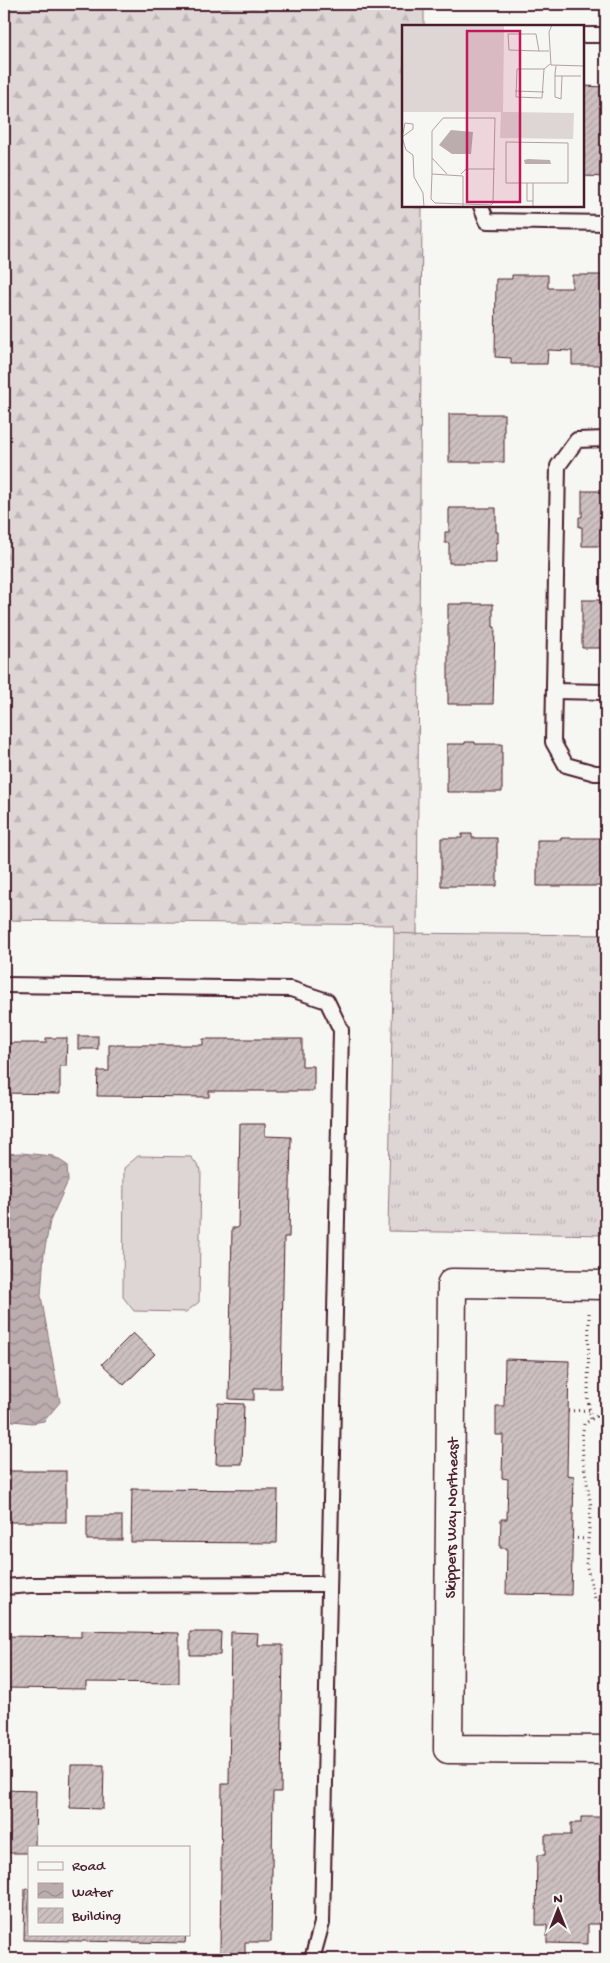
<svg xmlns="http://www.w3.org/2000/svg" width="610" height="1963" font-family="'Gochi Hand',sans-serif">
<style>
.grass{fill:url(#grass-tufts);stroke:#947a80}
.forest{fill:url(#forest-firs);stroke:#947a80}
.pitch{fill:#ddd6d5;stroke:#947a80}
.water{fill:url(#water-waves);stroke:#8e747a}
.building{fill:url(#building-hatch);stroke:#4a1f2b}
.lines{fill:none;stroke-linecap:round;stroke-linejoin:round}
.service-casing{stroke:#4a1f2b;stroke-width:18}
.minor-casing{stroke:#4a1f2b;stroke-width:31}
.path{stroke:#4a1f2b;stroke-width:3;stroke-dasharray:1 4;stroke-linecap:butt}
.service{stroke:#f6f6f2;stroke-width:14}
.minor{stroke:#f6f6f2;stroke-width:28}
.labels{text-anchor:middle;stroke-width:4;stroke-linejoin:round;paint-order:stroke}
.street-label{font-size:16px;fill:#4a1f2b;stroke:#f6f6f2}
.inset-road{fill:none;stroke:#b1a0a2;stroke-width:1}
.view{fill:#c2185b;fill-opacity:0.15;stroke:#c2185b;stroke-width:2.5}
.inset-edge{fill:none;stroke:#4a1f2b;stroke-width:2.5}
</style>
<defs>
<pattern id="grass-tufts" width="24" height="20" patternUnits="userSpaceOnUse" patternTransform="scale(1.25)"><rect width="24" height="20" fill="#ddd6d5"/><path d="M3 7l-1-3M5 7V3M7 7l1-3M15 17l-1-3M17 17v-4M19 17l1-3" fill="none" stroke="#bfb7b7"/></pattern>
<pattern id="forest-firs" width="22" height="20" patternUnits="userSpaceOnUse" patternTransform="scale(1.25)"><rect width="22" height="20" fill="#ddd6d5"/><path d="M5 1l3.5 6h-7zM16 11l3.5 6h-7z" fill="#bfb7b7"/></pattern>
<pattern id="water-waves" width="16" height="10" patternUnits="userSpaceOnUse" patternTransform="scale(1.25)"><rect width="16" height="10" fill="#bbadae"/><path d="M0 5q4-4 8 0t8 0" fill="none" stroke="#9a8c8e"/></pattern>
<pattern id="building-hatch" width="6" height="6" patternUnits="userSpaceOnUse" patternTransform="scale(1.25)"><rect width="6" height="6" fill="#ccc1c0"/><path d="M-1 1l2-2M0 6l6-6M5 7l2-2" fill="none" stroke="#b1a5a5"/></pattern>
</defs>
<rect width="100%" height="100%" fill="#f6f6f2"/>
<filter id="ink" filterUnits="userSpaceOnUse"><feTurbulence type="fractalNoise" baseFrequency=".02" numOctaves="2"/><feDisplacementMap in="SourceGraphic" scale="10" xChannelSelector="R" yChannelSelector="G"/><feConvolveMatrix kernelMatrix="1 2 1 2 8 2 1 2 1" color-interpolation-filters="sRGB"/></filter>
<g filter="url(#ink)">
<path class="grass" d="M394,933l212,2v300l-218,-4z"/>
<path class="forest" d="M4,4h420v22h-20v180h18l-5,728 -23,-1 -1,-8 -389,-5z"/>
<path class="pitch" d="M138,1156l53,1 10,13 -2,132 -13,10 -52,-1 -11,-14 1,-129z"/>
<path class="water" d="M21,1153l32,3 14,9 1,16 -18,40 -6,32 -3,43 19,106 -16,19 -12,2 -28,-3v-266z"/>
<g class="building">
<path d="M584,86l22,1v90l-22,-1z"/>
<path d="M512,275h36v13h24v-13h34v90h-34v-14l-24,-1 -1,14h-36v-6l-16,-1 1,-78h16z"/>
<rect x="449" y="414" width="55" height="48"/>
<path d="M582,491h24v55h-24v-19h-3v-10h3z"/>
<path d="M449,508h47v24h2v11h-2v20h-47v-20h-4v-11h4z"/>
<path d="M582,600h24v50l-1,-2h-23z"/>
<path d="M448,604h45v23h2l-2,77h-45z"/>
<path d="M465,742h10v2h27v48h-55v-48h18z"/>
<path d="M462,834h10v4h25v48h-56v-48h21z"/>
<path d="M561,838h45v48h-69v-46h24z"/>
<rect x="78" y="1036" width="20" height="13"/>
<path d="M46,1038h21l-1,28h-6v28l-56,-1v-50h42z"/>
<path d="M203,1039h99v27h12v25h-105v6l-112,-1 1,-25h11v-26h94z"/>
<path d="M240,1124h25v12l26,1 -2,100h-5l-3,151h-27v12l-25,-1 3,-171h6z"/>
<path d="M133,1333l22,21 -31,31 -22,-21z"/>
<path d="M505,1359l64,2 -2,114 7,1 -3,119 -65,-1 1,-46h-7l1,-29h6l1,-40 -6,-1 1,-43h-7v-29h8z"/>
<path d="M218,1403l26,1 -2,60h-26z"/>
<rect x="4" y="1471" width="62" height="51"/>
<path d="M132,1489l146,1 -1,53 -146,-1z"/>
<rect x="87" y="1516" width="35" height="24"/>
<path d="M81,1631l98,2v50l-93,-1v7l-82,-1v-52l77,1z"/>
<path d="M190,1632h31l-1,23h-30z"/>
<path d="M231,1632l27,1 -1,12h26l-2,147h-8l-2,150h-26v12h-25l2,-170h7z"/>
<path d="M71,1765h33l-1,44 -33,-1z"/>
<path d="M4,1790l32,1 -1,56h-6v6h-25z"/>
<path d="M581,1817h25v107h-18v20l-41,-1v-18h-11l1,-70h8v-20h26v-12h10z"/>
<path d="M25,1889h4v45h157l-1,9 -161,-3z"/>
</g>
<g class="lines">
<g class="service-casing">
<g id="service">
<path d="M584,35h22"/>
<path d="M481,206l6,15 119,2"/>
<path d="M606,439l-29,1 -19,26 -5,276 13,23 29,8h11"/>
<path d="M554,691l52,1"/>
<path d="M4,985l287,4 36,12 14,29 -19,893 -10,36"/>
<path d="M4,1587l27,-2 298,-1"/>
</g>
</g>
<g class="minor-casing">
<path id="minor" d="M606,1285l-154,-2 -4,466 158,1"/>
</g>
<g class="path">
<path d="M589,1313l-1,86 3,20"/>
<path d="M568,1411l22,-1"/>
<path d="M606,1413l-6,1 -16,10 -2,14 1,21 8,47 -5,58 9,34 11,5"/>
<path d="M572,1538l15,1"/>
</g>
<use href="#service" class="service"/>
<use href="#minor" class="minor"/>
</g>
</g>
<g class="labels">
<g class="street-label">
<text transform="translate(450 1518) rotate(-89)" y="6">Skippers Way Northeast</text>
</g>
</g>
<g transform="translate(402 25)">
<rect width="182" height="182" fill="#f6f6f2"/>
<path d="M99,87l73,1 -1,26 -73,-1z" fill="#ddd6d5"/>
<path d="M0,0h102l-1,87h-101z" fill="#ddd6d5"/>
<path d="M49,105l22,2 -2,22h-19l-13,-9zM126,134l22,1 1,4h-26l-1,-4z" fill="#bbadae"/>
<path class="inset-road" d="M150,0l-3,7 2,33 34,1M137,26l-3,-17h-28l1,16 30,1h10M142,44l-2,29 -26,-1 1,-28h27l6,-5M153,51h7l-1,23 -6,-2v-23l1,-8M160,51h19M113,66l29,1M1,109l2,-11 8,1v5l-11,8 4,13 7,5 1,22 9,16 1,14M104,117l62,1v40h-62zM30,133l15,16M30,149v-43l11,-13h52l-2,85 -2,2 -56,-2 -4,-4 1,-25 31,2v31M59,149l5,-5h29M125,158v18h6M131,182v-24"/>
<path class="view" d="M65,6h53v171h-53z"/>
<rect width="182" height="182" class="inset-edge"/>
</g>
<rect width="610" height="1963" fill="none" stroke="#f6f6f2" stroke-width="20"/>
<rect x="10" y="10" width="590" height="1943" fill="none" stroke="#4a1f2b" stroke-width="2" filter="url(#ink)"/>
<rect x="28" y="1846" width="162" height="90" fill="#f6f6f2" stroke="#b1a0a2"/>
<rect x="38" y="1862" width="25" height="8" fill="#f6f6f2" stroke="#b1a0a2"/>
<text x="72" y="1870" font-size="15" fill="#4a1f2b">Road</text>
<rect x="38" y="1883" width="25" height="15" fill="url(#water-waves)" stroke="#b1a0a2"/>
<text x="72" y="1896" font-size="15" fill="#4a1f2b">Water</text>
<rect x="38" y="1908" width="25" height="15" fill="url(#building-hatch)" stroke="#b1a0a2"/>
<text x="72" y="1920" font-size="15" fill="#4a1f2b">Building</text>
<g transform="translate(558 1910)" stroke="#f6f6f2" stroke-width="4" paint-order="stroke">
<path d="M0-4L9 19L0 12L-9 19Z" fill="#4a1f2b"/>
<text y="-8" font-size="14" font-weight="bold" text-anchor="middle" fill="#4a1f2b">N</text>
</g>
</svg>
